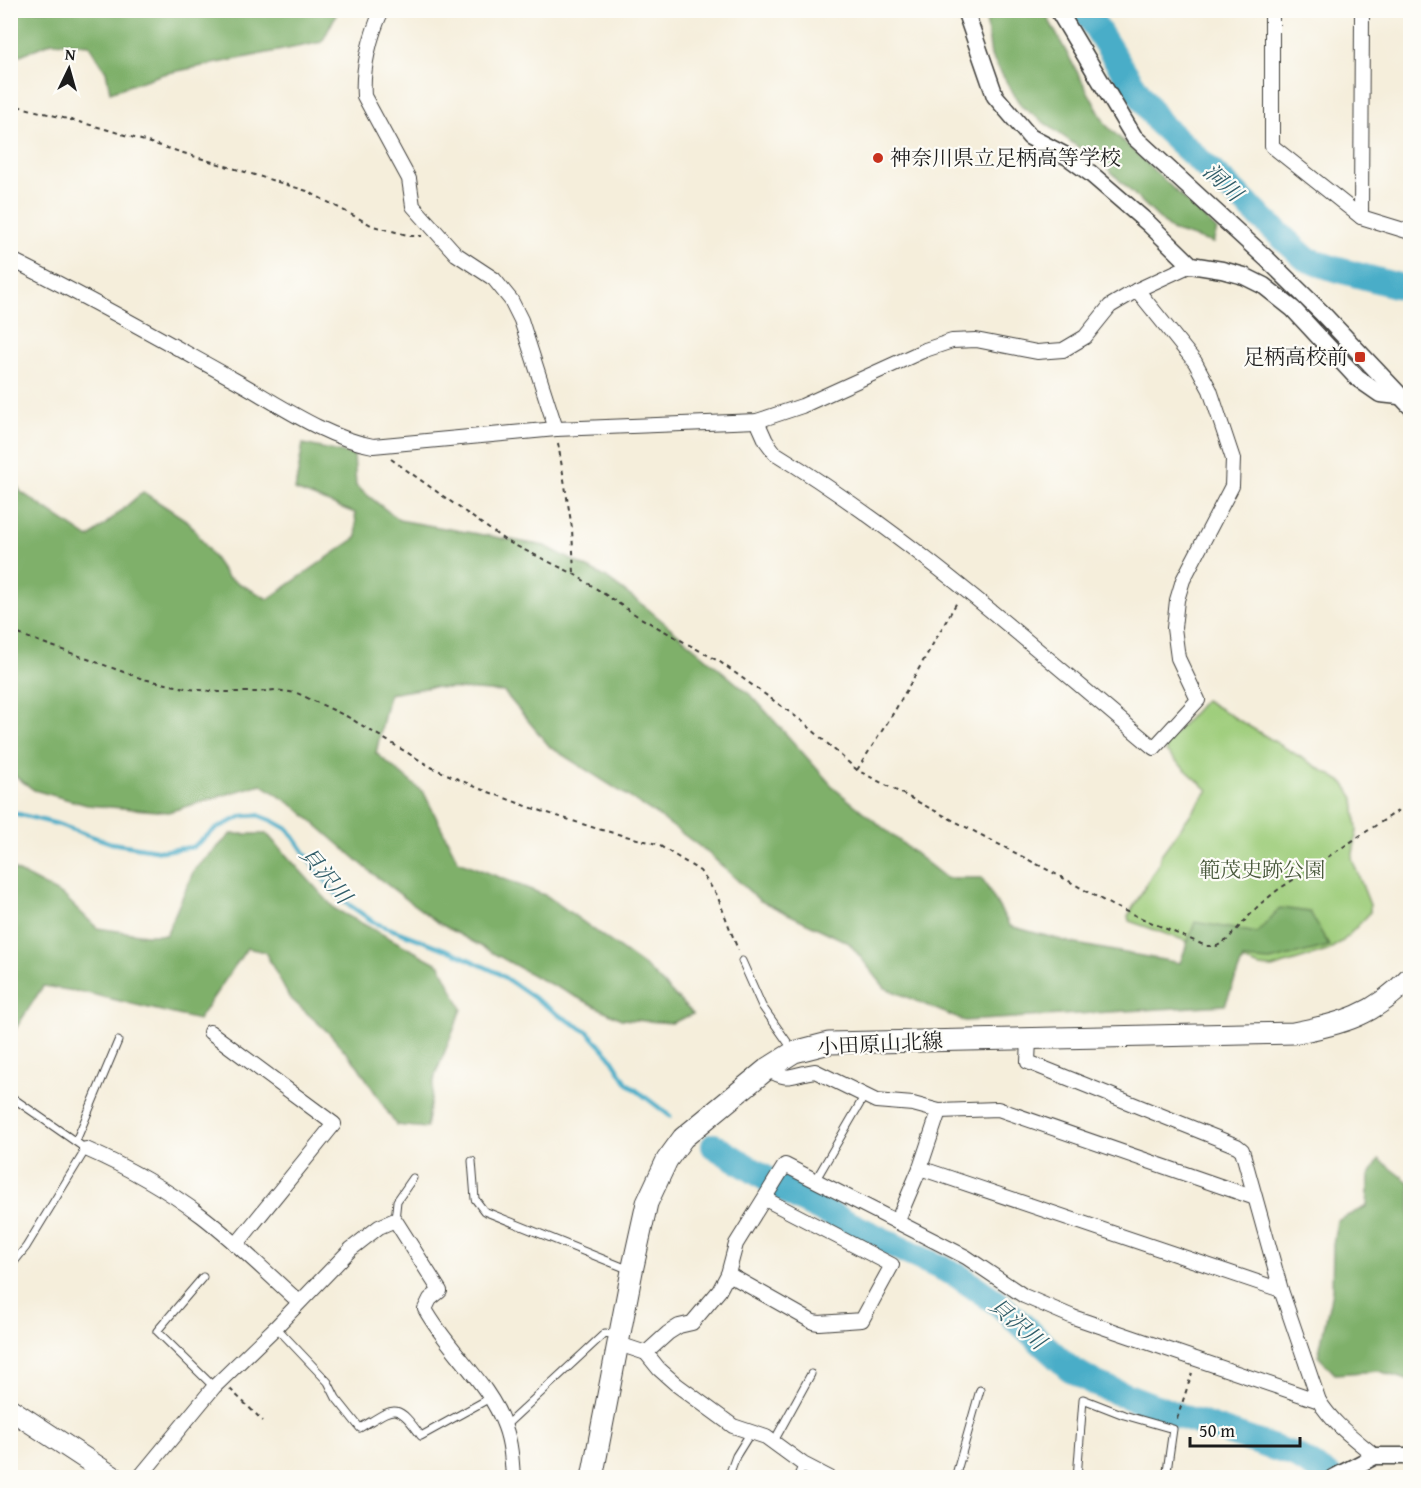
<svg xmlns="http://www.w3.org/2000/svg" width="1421" height="1488" font-family="'Gentium Book Plus','Noto Serif JP',serif">
<style>
.green{fill:#9fcd7b;stroke:#5e744c;stroke-width:1.5}
.forest{fill:#7fb06b;stroke:#4e6644;stroke-width:1.5}
.lines{fill:none;stroke-linecap:round;stroke-linejoin:round}
.stream{stroke:#49adc8;stroke-width:4.5}
.river{stroke:#49adc8;stroke-width:26}
.service-casing{stroke:#3d3c39;stroke-width:9}
.minor-casing{stroke:#3d3c39;stroke-width:16}
.tertiary-casing{stroke:#3d3c39;stroke-width:19}
.primary-casing{stroke:#3d3c39;stroke-width:23}
.path{stroke:#3d3c39;stroke-width:2;stroke-dasharray:4.5 4.5;stroke-linecap:butt}
.service{stroke:#fff;stroke-width:7}
.minor{stroke:#fff;stroke-width:14}
.tertiary{stroke:#fff;stroke-width:16}
.primary{stroke:#fff;stroke-width:21}
.poi-dot{fill:#c8321e;stroke:#fdfcf7;stroke-width:2}
.labels{text-anchor:middle;stroke-width:4.5;stroke-linejoin:round;paint-order:stroke}
.poi-label{font-size:21px;fill:#1c1c1c;stroke:#fdfcf7;text-anchor:start}
.park-label{font-size:21px;fill:#4a5a3d;stroke:#fdfcf7}
.street-label{font-size:21px;fill:#1c1c1c;stroke:#fdfcf7}
.water-label{font-size:22px;font-style:italic;fill:#305d69;stroke:#fdfcf7}
</style>
<rect width="100%" height="100%" fill="#fdfcf7"/>
<filter id="ink" filterUnits="userSpaceOnUse"><feTurbulence type="fractalNoise" baseFrequency=".0167" numOctaves="2"/><feDisplacementMap in="SourceGraphic" scale="12" xChannelSelector="R" yChannelSelector="G"/><feConvolveMatrix kernelMatrix="1 2 1 2 8 2 1 2 1" color-interpolation-filters="sRGB"/></filter>
<filter id="wash" filterUnits="userSpaceOnUse"><feTurbulence type="fractalNoise" baseFrequency=".008" numOctaves="4" result="noise"/><feDisplacementMap in="SourceGraphic" scale="24" xChannelSelector="R" yChannelSelector="G"/><feGaussianBlur stdDeviation="1.35" result="paint"/><feColorMatrix in="noise" values="0 0 0 0 0 0 0 0 0 0 0 0 0 0 0 0 0 1.4 0 .05"/><feComposite in="paint" operator="in"/></filter>
<g filter="url(#wash)">
<rect width="100%" height="100%" fill="#f5eedb"/>
<path class="green" d="M1205,700l139,83 10,15 3,33 -5,28 18,46v8l-27,28 -16,10 -55,17 -12,-1 -131,-46 -1,-5 31,-53 1,-7 48,-66 -42,-38 -1,-8z"/>
<g class="forest">
<path d="M10,11l1,-1 327,1 -16,31 -159,32 -53,18 -4,-21 -17,-26 -37,-3 -41,17z"/>
<path d="M985,11h59l62,114 111,105 -4,13 -42,-13 -65,-63 -85,-61 -30,-50z"/>
<path d="M303,444l51,11 2,31 43,34 146,26 60,31 43,32 106,89 81,91 37,30 74,59h36l28,48 66,18 104,19 15,-41 62,11 23,-25 30,4 19,34 -59,15 -27,-2 -18,46 -261,16 -79,-33 -36,-45 -90,-43 -52,-48 -54,-40 -103,-65 -46,-55 -73,-5 -42,7 -13,59 48,40 34,68 89,35 100,72 46,46 -21,9 -51,-4 -85,-42 -99,-55 -64,-48 -76,-66 -36,-24 -93,28 -81,-7 -53,-15 -23,-17v-296l10,15 68,46 54,-46 46,30 38,55 41,22 89,-62 -2,-24 -60,-23z"/>
<path d="M231,834h36l68,75 105,56 22,44 -27,67 -9,52 -30,-3 -38,-59 -29,-33 -40,-36 -24,-45 -18,-4 -49,72 -111,-27 -44,-7 -32,50 1,-88 -1,-80 53,28 33,32 49,7h20l28,-65z"/>
<path d="M1379,1159l31,24v198l-31,-10 -44,3 -17,-18 14,-64 1,-48 4,-23 30,-15 2,-30z"/>
</g>
<g class="lines">
<path class="stream" d="M10,812l47,12 54,19 51,8 31,-4 24,-19 26,-12 15,-1 15,6 16,9 31,45 21,24 34,24 80,30 43,20 61,42 29,17 22,24 17,27 43,33"/>
<g class="river">
<path d="M1085,10l32,51 42,62 147,136 29,10 75,20"/>
<path d="M714,1146l85,53 112,55 46,21 42,29 70,64 27,16 83,32 116,39 36,23"/>
</g>
</g>
</g>
<g filter="url(#ink)">
<g class="lines">
<g class="service-casing">
<g id="service">
<path d="M742,961l20,45 31,44"/>
<path d="M10,1096l76,53 -60,98 -16,20"/>
<path d="M76,1141l42,-100"/>
<path d="M472,1161l3,38 9,12 146,59"/>
<path d="M815,1181l50,-86"/>
<path d="M395,1220l2,-19 16,-23"/>
<path d="M203,1277l-46,54 57,56"/>
<path d="M276,1327l52,55 8,16 24,30c35,-21 36,-27 61,8l69,-38"/>
<path d="M505,1426l100,-93 11,2"/>
<path d="M773,1443l38,-69"/>
<path d="M728,1478l8,-22 15,-24"/>
<path d="M797,1478l6,-14"/>
<path d="M955,1478l25,-88"/>
<path d="M1077,1478l6,-79 41,16 49,14 -7,49"/>
</g>
</g>
<g class="minor-casing">
<g id="minor">
<path d="M382,10c-12,26 -20,58 -18,86l45,83 4,27 43,48 38,25 17,21 10,20 35,109"/>
<path d="M1272,10v136l89,71 49,15"/>
<path d="M1361,217l1,-207"/>
<path d="M10,259c76,37 149,79 223,120 44,24 90,58 140,67l183,-17 201,-8 45,-15 123,-56 27,-9 24,-1 61,12 26,-2 22,-13 25,-31 27,-16 54,-25"/>
<path d="M757,421l9,20 9,12c136,83 257,193 379,295l44,-48 -20,-42 -4,-30 3,-28 6,-20 49,-94 1,-27 -23,-69 -15,-28 -58,-72"/>
<path d="M210,1032l124,92 -98,121"/>
<path d="M1029,1039l-1,23 209,84 5,4 39,140 38,111c14,23 36,38 56,55"/>
<path d="M767,1069c23,14 24,5 48,2l61,30 37,3 26,7 59,-2 257,89"/>
<path d="M86,1149c41,18 80,40 116,67 34,26 65,57 97,86"/>
<path d="M920,1168l361,122"/>
<path d="M897,1222l23,-54 19,-57"/>
<path d="M728,1274l85,48 6,1 43,-3 30,-55 -127,-66"/>
<path d="M619,1344l27,9 13,16 18,16 56,41 33,11 37,27 27,14"/>
<path d="M646,1353l22,-20 11,-7 13,-3 27,-32 9,-17 8,-30 49,-79 181,92 58,39 49,21 246,84"/>
<path d="M139,1478l75,-91 62,-60 75,-78 28,-22 16,-7 45,71 -10,8 -5,10c23,42 64,73 80,118 6,16 7,34 8,51"/>
</g>
</g>
<g class="tertiary-casing">
<g id="tertiary">
<path d="M965,10l30,86 35,41 38,20 22,16 59,51 42,41 31,5 22,6 20,10 29,23 64,69 23,16 19,2"/>
<path d="M1058,10l76,127 133,122 55,54 88,93"/>
<path d="M1333,1478l42,-22h35"/>
</g>
</g>
<g class="primary-casing">
<g id="primary">
<path d="M10,1409l105,69"/>
<path d="M592,1478l40,-207 15,-68 20,-43 16,-22 84,-69 27,-17 35,-9 464,-10c49,-9 82,-18 117,-56"/>
</g>
</g>
<g class="path">
<path d="M10,102l7,4 85,22 205,63 66,35 38,10h11"/>
<path d="M558,443l14,85 2,46"/>
<path d="M391,459l115,82 68,33 65,43 81,45 82,59 55,49 210,110 44,25 95,41h11l10,-6 32,-35 20,-16 131,-86"/>
<path d="M10,631l133,48 47,10 29,3h38l18,-2 22,3 51,24 83,50 47,21 51,19 69,22 59,15 43,27 17,24 21,55"/>
<path d="M857,770l37,-58 63,-110"/>
<path d="M230,1389l33,32"/>
<path d="M1177,1419l15,-46"/>
</g>
<use href="#service" class="service"/>
<use href="#minor" class="minor"/>
<use href="#tertiary" class="tertiary"/>
<use href="#primary" class="primary"/>
</g>
</g>
<g class="poi-dot">
<circle cx="878" cy="158" r="6"/>
<rect x="1354" y="351" width="12" height="12" rx="3"/>
</g>
<g class="labels">
<g class="poi-label">
<text x="890" y="165">神奈川県立足柄高等学校</text>
<text x="1348" y="364" text-anchor="end">足柄高校前</text>
</g>
<g class="park-label">
<text x="1262" y="877">範茂史跡公園</text>
</g>
<g class="street-label">
<text transform="translate(880 1044) rotate(-3)" y="7">小田原山北線</text>
</g>
<g class="water-label">
<text transform="translate(1223 182) rotate(43)" y="8">洞川</text>
<text transform="translate(326 875) rotate(50)" y="8">貝沢川</text>
<text transform="translate(1018 1323) rotate(41)" y="8">貝沢川</text>
</g>
</g>
<rect width="1421" height="1488" fill="none" stroke="#fdfcf7" stroke-width="36"/>
<g transform="translate(69 69) rotate(5)" stroke="#fdfcf7" stroke-width="4.5" paint-order="stroke">
<path d="M0-4.5L10 22L0 15L-10 22Z" fill="#1c1c1c"/>
<text y="-9" font-size="16" font-weight="bold" text-anchor="middle" fill="#1c1c1c">N</text>
</g>
<path d="M1190 1437v9h110v-9" fill="none" stroke="#1c1c1c" stroke-width="3"/>
<text x="1199" y="1437" font-size="18" fill="#1c1c1c" stroke="#fdfcf7" stroke-width="4.5" paint-order="stroke">50 m</text>
</svg>
